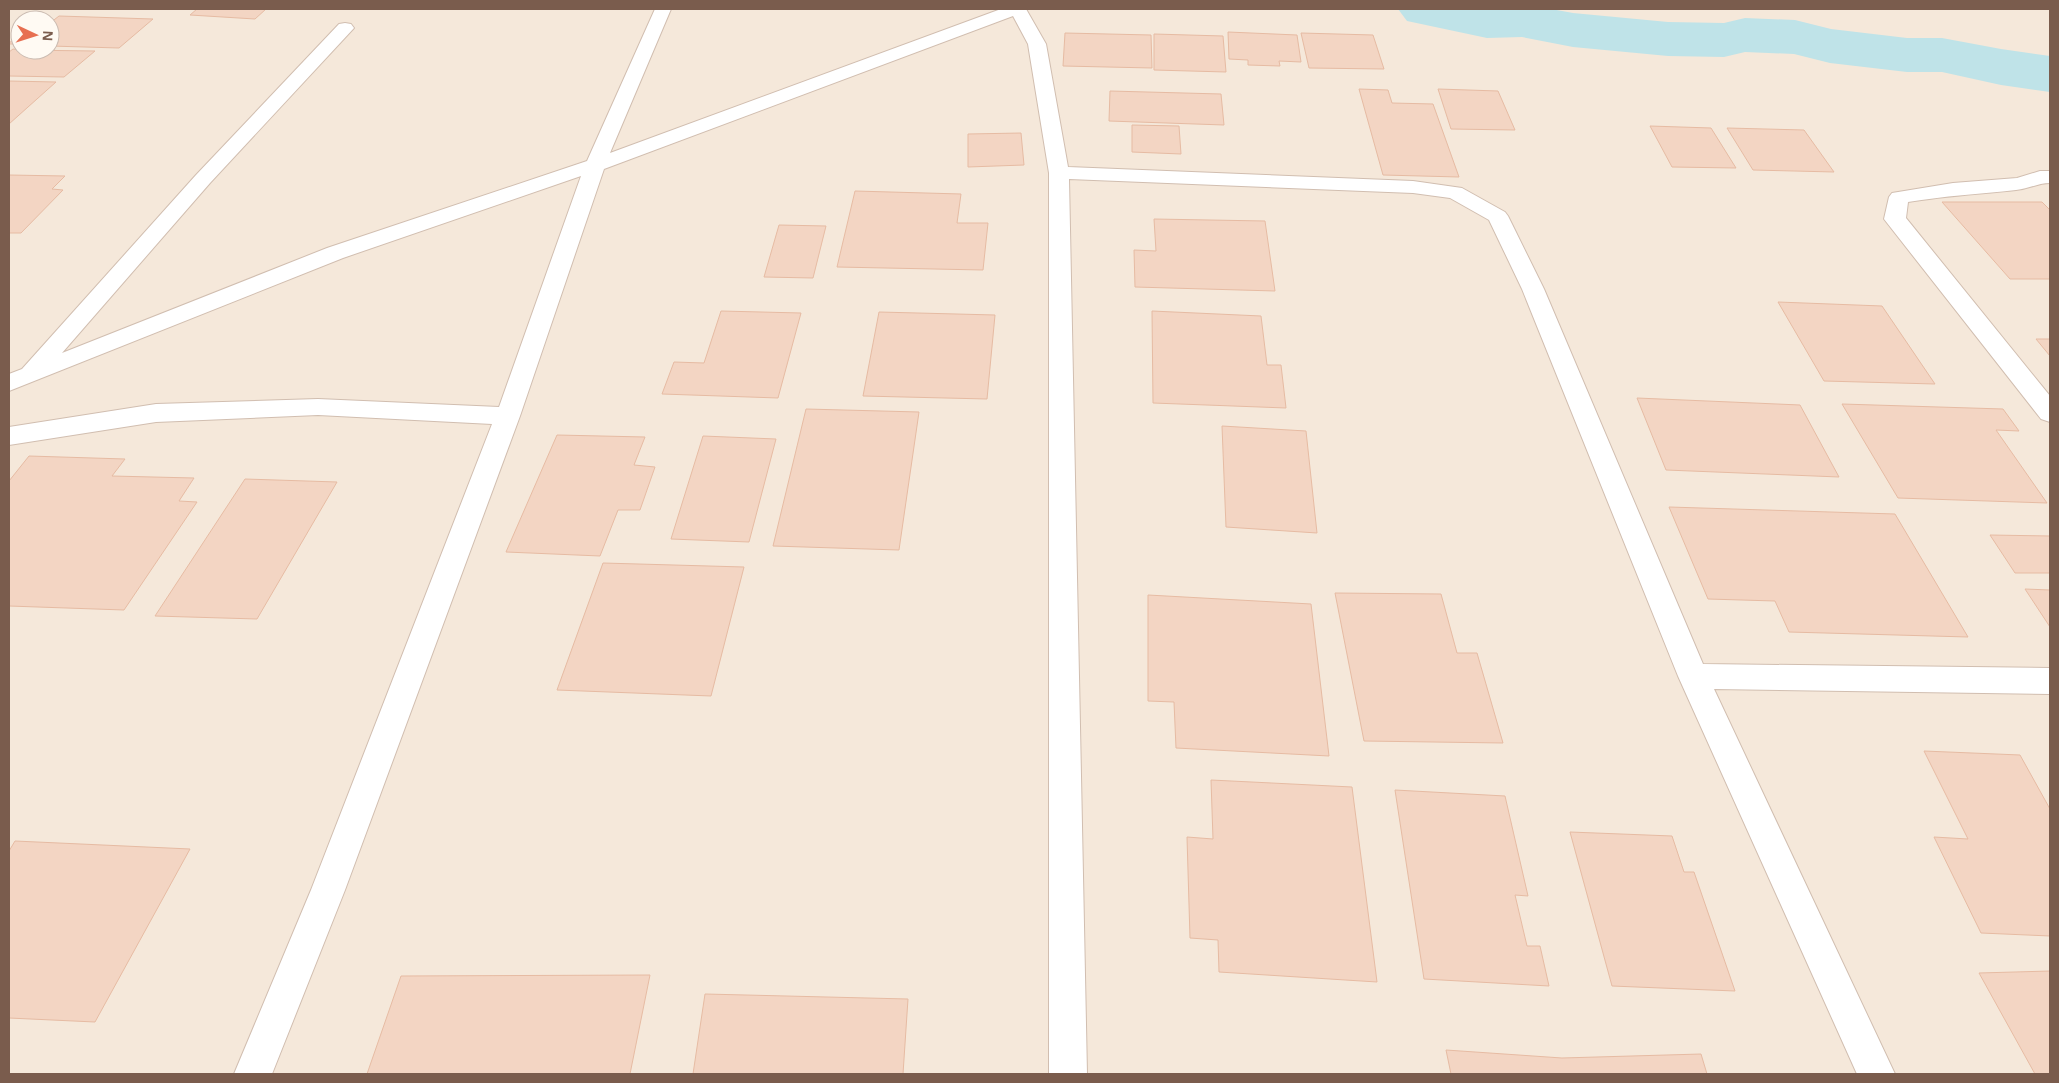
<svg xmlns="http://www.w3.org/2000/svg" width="2059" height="1083" font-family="Arial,sans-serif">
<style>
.residential{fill:#f5e8da;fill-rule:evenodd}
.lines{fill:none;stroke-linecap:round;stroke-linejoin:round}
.river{fill:#bfe3e8;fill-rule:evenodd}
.building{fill:#f3d5c3;stroke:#e6bba3}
.minor-casing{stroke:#d1beb0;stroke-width:2}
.minor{fill:#fff;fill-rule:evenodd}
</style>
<rect width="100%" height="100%" fill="#fdf6ec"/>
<path class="residential" d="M9,9h2041v1065h-2041zM20,20h30v30h-30z"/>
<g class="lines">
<path class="river" d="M1398,9h153l22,4 95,9 56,1 21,-5 50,2 36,9 76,9h35l59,11 49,7v36l-49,-7 -59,-13h-35l-77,-9 -36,-9 -49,-2 -21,5 -56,-1 -95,-9 -51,-10 -35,1 -80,-17z"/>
</g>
<g class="building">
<path d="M197,9h69l-11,10 -65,-4z"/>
<path d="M59,16l94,3 -34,29 -69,-2v-23z"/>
<path d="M1228,32l69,3 4,27 -22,-1 1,5 -32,-1v-5l-19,-1z"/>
<path d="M1065,33l86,2 1,33 -89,-2z"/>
<path d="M1301,33l72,2 11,34 -75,-1z"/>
<path d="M1154,34l69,2 3,36 -72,-2z"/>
<path d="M20,35v9h-11v-1z"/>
<path d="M13,49l7,1 75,1 -31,26 -55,-1v-24z"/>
<path d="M9,81l47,1 -47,42z"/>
<path d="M1359,89l29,1 4,13 41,1 26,73 -76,-2z"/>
<path d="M1438,89l60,2 17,39 -64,-1z"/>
<path d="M1110,91l111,3 3,31 -115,-4z"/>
<path d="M1132,125l47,1 2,28 -49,-2z"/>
<path d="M1650,126l61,2 25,40 -64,-1z"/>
<path d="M1727,128l77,2 30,42 -81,-2z"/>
<path d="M1021,133l3,32 -56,2v-33z"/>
<path d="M9,175l56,1 -13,13 11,1 -42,43h-12z"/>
<path d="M855,191l106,3 -4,29h31l-5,47 -146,-3z"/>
<path d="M1942,202h100l8,8v69h-40z"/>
<path d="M1154,219l111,2 10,70 -140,-4 -1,-37 22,1z"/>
<path d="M779,225l47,1 -13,52 -49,-1z"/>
<path d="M1778,302l104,4 53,78 -111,-3z"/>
<path d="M721,311l80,2 -23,85 -116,-4 12,-32 30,1z"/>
<path d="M1152,311l109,5 6,49h14l5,43 -133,-5z"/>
<path d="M879,312l116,3 -8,84 -124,-3z"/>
<path d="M2036,339h14v17z"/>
<path d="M1637,398l163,7 39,72 -173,-7z"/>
<path d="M1842,404l161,5 16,22 -23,-1 51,73 -149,-5z"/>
<path d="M806,409l113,3 -20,138 -126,-4z"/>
<path d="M1222,426l84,5 11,102 -91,-6z"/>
<path d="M557,435l88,2 -11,28 21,2 -15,43h-22l-18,46 -94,-4z"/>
<path d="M703,436l73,3 -27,103 -78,-3z"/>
<path d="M29,456l96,3 -13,17 82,2 -15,23 18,1 -73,108 -115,-4v-125z"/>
<path d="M245,479l92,3 -80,137 -102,-3z"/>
<path d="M1669,507l226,7 73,123 -179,-5 -14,-31 -67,-2z"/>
<path d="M1990,535l60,1v37h-35z"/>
<path d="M603,563l141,4 -33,129 -154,-6z"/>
<path d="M2025,589l25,1v37z"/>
<path d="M1335,593l106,1 16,59h20l26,90 -139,-2z"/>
<path d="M1148,595l163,9 18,152 -153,-8 -2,-46 -26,-1z"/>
<path d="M1924,751l96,4 30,54v127l-69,-3 -47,-96 34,2z"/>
<path d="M1211,780l141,7 25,195 -158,-10 -1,-32 -28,-2 -3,-101 26,2z"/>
<path d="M1395,790l110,6 23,100 -13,-1 12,51h13l9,40 -125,-7z"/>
<path d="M1570,832l102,4 12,36h10l41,119 -123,-5z"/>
<path d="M15,841l175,8 -95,173 -86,-4v-167z"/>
<path d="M2050,971v103h-15l-56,-101z"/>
<path d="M650,975l-20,99h-263l34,-98z"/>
<path d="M705,994l203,5 -5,75h-210z"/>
<path d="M1446,1050l116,8 139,-4 6,20h-256z"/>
</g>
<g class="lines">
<g class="minor-casing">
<g id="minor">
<path d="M655,9h16l-61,144 391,-144h25l20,35 22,123 345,14 49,7 43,24 3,4 36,73 159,375 347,4v26l-336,-5 181,385h-38l-179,-398 -156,-387 -33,-69 -39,-22 -37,-5 -344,-14 18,895h-38v-901l-21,-129 -15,-28 -409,153 -84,247 -175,474 -73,184h-38l77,-184 181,-466 -174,-9 -162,7 -147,23v-18l147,-23 162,-5 181,8 82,-231 -238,82 -334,133v-17l13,-5 174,-194 143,-151 6,-1 6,1 3,4 -144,155 -148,170 265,-105 260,-87z"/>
<path d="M2040,171h10v12c-12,0 -22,6 -34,7 -36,4 -72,6 -108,12l-2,16 144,178v26l-9,-3 -157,-200 5,-22 3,-4 61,-10 64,-5z"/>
</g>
</g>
<use href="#minor" class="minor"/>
</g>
<rect width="2059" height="1083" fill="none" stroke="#7a5c4d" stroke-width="20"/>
<g transform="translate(35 35) rotate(94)"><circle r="24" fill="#fffaf3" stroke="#cabbb1"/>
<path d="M0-4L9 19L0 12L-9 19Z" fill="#e76f51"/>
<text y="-8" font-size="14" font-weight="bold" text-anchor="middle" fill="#7a5c4d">N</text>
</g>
</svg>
